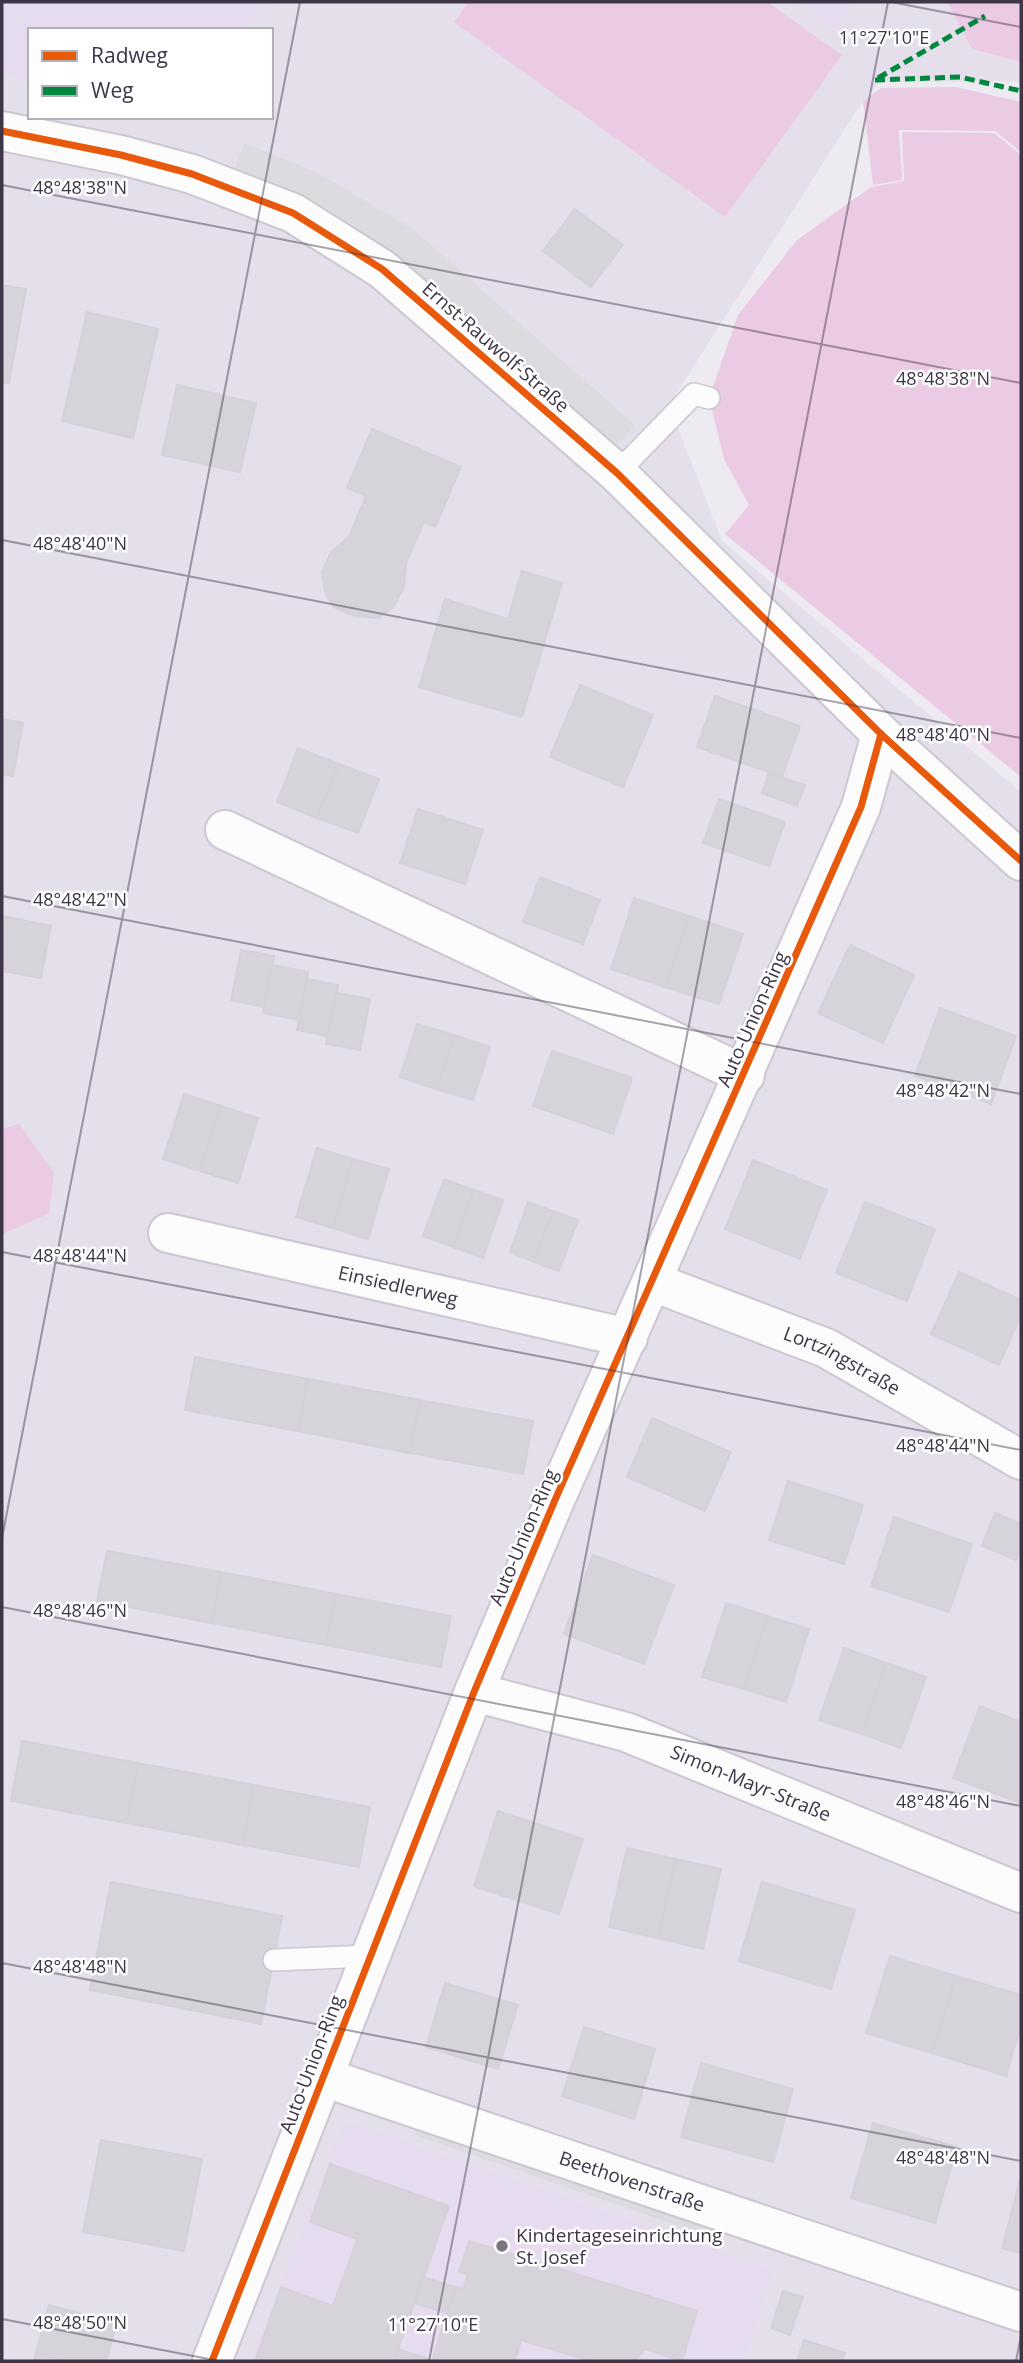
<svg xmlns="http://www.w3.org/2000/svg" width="1023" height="2363" font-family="'Open Sans',sans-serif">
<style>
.residential{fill:#e5deeb;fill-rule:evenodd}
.education{fill:#e7dcef}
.green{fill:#ebcae3}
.parking{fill:#dddae0}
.building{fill:#d7d3db;stroke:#d5d0d9;stroke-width:2}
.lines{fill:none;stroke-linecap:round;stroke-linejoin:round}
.lane-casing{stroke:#ccc7d0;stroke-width:24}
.street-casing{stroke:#ccc7d0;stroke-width:42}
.lane{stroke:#fcfcfd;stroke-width:21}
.street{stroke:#fcfcfd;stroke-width:38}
.quiet{stroke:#00873e;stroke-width:5;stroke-dasharray:10 5;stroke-linecap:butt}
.cycleway-casing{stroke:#fff;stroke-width:11}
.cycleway{stroke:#e8590c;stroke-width:7}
.ticks{fill:none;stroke:#3e3647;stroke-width:2;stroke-opacity:0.45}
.poi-dot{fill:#7c7582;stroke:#fff;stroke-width:2.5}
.labels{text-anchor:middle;stroke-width:5;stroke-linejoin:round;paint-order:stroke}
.street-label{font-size:19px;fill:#3e3647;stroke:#fff}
.poi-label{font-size:19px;fill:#3e3647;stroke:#fff;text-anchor:start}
.ticks-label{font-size:18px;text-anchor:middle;fill:#3e3647;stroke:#fff;stroke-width:5;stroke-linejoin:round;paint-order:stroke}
</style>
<rect width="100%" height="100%" fill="#eeeaf1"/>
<path class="residential" d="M2,2h466l-14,19 387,35 -74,-54h180l25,47 49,13v22l-5,-3 -136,1 -22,26 -189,297 53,136 299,251v1569h-1019zM30,30h241v87h-241z"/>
<g class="education">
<path d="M2,2h276l-40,28h-208v51l-28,-10z"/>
<path d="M795,2h56l-19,25z"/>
<path d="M349,2122l424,148 -29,91h-493l90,-233z"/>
</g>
<g class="green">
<path d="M468,2h299l75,53 -117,162 -271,-195z"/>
<path d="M947,2h74v60l-49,-13z"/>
<path d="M956,87l65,15v50l-26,-21 -96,-1 3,50 -29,5 -10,-84 18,-13z"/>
<path d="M902,132l92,1 27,22v622l-296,-243 24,-29 -25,-46 -15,-61 29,-83 59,-75 74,-53 33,-6z"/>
<path d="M19,1124l35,49 -5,41 -47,20v-105z"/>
</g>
<g class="parking">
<path d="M245,143l71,29 98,58 221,195 -22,26 -380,-279z"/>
<path d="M422,2114l305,106 -7,20 -305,-105z"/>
</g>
<g class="building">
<path d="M575,209l48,36 -32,42 -48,-36z"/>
<path d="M2,285l24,4 -17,94 -7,-1z"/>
<path d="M87,312l71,17 -25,109 -71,-17z"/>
<path d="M177,385l79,18 -16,69 -78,-17z"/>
<path d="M372,429l89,38 -26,60 -11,-5 -18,41 -2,24 -10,19 -16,12 -23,-2 -21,-9 -9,-15 -3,-20 9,-20 18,-15 17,-41 -19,-8z"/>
<path d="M522,571l40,12 -40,134 -103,-30 26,-88 63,20z"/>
<path d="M580,685l73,30 -30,72 -73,-30z"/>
<path d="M715,696l85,30 -18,51 -85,-30z"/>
<path d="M2,719l21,4 -10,53 -11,-2z"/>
<path d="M298,748l41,16 -22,54 -40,-16z"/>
<path d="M339,764l40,15 -21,54 -41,-15z"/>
<path d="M769,773l36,12 -8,21 -35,-13z"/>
<path d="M719,799l66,23 -16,44 -66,-23z"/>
<path d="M418,809l65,21 -18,54 -65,-21z"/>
<path d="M540,877l60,23 -17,44 -60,-22z"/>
<path d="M634,898l55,18 -24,71 -54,-18z"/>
<path d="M2,916l49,10 -10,52 -39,-7z"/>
<path d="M689,916l54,18 -24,70 -54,-17z"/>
<path d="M850,945l64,30 -31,68 -65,-30z"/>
<path d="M241,950l33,6 -10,51 -33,-7z"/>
<path d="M272,965l36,7 -9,48 -36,-7z"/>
<path d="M307,979l31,6 -10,51 -31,-6z"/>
<path d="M336,993l34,6 -10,51 -34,-6z"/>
<path d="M940,1008l76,28 -25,68 -76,-28z"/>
<path d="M417,1024l37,11 -18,54 -36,-12z"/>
<path d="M454,1035l36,12 -17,53 -37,-11z"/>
<path d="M552,1051l80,27 -19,56 -80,-28z"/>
<path d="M184,1094l37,12 -21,65 -37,-12z"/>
<path d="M221,1106l37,12 -20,65 -38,-12z"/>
<path d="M317,1148l36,11 -20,69 -37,-11z"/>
<path d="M353,1159l36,10 -21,70 -35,-11z"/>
<path d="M753,1160l74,30 -27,69 -75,-30z"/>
<path d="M444,1179l30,11 -21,57 -30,-11z"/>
<path d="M474,1190l29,10 -20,58 -30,-11z"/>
<path d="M528,1202l25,9 -19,51 -24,-10z"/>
<path d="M865,1202l70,27 -28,72 -71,-28z"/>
<path d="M553,1211l25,9 -19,51 -25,-9z"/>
<path d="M959,1272l62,28v15l-22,50 -68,-31z"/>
<path d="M195,1357l113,22 -10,52 -113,-21z"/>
<path d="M308,1379l112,21 -10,53 -112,-22z"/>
<path d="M420,1400l113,21 -10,53 -113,-21z"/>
<path d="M652,1418l79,34 -26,59 -78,-34z"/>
<path d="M788,1481l75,24 -19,59 -75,-24z"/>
<path d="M995,1513l26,11v23l-5,13 -34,-14z"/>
<path d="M894,1517l78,27 -23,68 -78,-26z"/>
<path d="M107,1551l114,21 -9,51 -115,-22z"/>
<path d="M593,1555l81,30 -30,79 -80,-30z"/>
<path d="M221,1572l115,22 -10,51 -114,-22z"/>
<path d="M336,1594l115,22 -10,51 -115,-22z"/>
<path d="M726,1603l41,13 -23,73 -42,-12z"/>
<path d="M767,1616l42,13 -23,73 -42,-13z"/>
<path d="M844,1648l43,15 -25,71 -43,-14z"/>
<path d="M887,1663l39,14 -25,71 -39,-14z"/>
<path d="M980,1706l41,16v81l-68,-25z"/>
<path d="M22,1741l116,22 -11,60 -116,-22z"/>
<path d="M138,1763l116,22 -11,60 -116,-22z"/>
<path d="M254,1785l116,22 -11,60 -116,-22z"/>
<path d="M498,1811l85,28 -24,75 -85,-28z"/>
<path d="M627,1848l49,11 -18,79 -49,-11z"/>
<path d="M676,1859l45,10 -18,80 -45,-11z"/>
<path d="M111,1882l171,34 -21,108 -171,-34z"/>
<path d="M762,1882l93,28 -24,79 -92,-28z"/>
<path d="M890,1956l66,20 -24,77 -66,-20z"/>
<path d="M956,1976l65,19v30l-15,51 -74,-23z"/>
<path d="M445,1983l73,22 -20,64 -72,-22z"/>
<path d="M584,2027l71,22 -21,70 -72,-23z"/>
<path d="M701,2063l92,26 -20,73 -92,-25z"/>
<path d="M873,2123l84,24 -22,76 -84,-25z"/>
<path d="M101,2140l101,19 -18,92 -101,-19z"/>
<path d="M330,2164l119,42 -55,155h-139l26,-74 52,19 24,-67 -47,-17z"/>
<path d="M1021,2176v77l-19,-5z"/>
<path d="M469,2241l228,70 -15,50 -37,-12 -11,12h-43l-70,-21 -6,21h-83l23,-74 8,2 2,-5 2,-10 -8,-2z"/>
<path d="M423,2277l32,10 -8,26 -32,-10z"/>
<path d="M783,2291l20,6 -13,38 -19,-7z"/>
<path d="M49,2305l68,18 -11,38h-38l-32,-8z"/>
<path d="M804,2340l41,13 -3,8h-45z"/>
<path d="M398,2349l34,11v1h-38z"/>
<path d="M36,2353l32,8h-34z"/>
</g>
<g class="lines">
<g class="lane-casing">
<g id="lane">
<path d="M617,473l77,-79 15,4"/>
<path d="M274,1960l95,-4"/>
</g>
</g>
<g class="street-casing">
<g id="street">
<path d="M2,131l119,24 71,19 101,39 89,56 235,204 264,261 140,127"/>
<path d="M225,830l520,245"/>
<path id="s1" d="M168,1233l460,105"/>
<path id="s2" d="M653,1282l173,66 195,112"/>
<path id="s3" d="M474,1692l152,40 395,161"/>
<path id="s4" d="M323,2077l698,235"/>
<path d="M212,2361l262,-669 81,-192 306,-693 20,-73"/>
</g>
</g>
<use href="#lane" class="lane"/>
<use href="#street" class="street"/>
<g class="quiet">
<path d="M878,78l107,-62"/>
<path d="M875,80l85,-3 61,14"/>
</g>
<g class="cycleway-casing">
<g id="cycleway">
<path d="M2,131l119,24 71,19 101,39 89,56 235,204 264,261 140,127"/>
<path d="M212,2361l262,-669 81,-192 306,-693 20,-73"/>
</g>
</g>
<use href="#cycleway" class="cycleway"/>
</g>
<path class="ticks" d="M891,2l130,25M2,185l1019,198M2,540l1019,198M2,896l1019,198M2,1252l1019,198M2,1538l298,-1536M2,1607l1019,199M2,1963l1019,198M2,2319l217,42M429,2361l459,-2359M1016,2361l5,-25"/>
<circle class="poi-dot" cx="502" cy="2246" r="7"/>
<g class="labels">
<g class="street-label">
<text transform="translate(496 347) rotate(41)" y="7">Ernst-Rauwolf-Straße</text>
<text transform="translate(752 1019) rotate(-66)" y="7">Auto-Union-Ring</text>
<text dy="7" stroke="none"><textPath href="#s1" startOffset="236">Einsiedlerweg</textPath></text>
<text dy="7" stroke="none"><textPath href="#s2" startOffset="205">Lortzingstraße</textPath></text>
<text transform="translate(523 1537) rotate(-67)" y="7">Auto-Union-Ring</text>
<text dy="7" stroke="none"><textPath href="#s3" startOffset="292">Simon-Mayr-Straße</textPath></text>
<text transform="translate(311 2064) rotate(-69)" y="7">Auto-Union-Ring</text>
<text dy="7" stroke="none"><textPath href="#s4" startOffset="326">Beethovenstraße</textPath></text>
</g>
<g class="poi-label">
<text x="516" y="2242">Kindertageseinrichtung<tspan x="516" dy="22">St. Josef</tspan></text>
</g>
</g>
<g class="ticks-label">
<text x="884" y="44">11°27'10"E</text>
<text x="80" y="194">48°48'38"N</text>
<text x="943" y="385">48°48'38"N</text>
<text x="80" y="550">48°48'40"N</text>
<text x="943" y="741">48°48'40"N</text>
<text x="80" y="906">48°48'42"N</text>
<text x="943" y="1097">48°48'42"N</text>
<text x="80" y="1262">48°48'44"N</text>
<text x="943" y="1452">48°48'44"N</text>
<text x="80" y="1617">48°48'46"N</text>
<text x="943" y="1808">48°48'46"N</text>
<text x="80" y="1973">48°48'48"N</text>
<text x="943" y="2164">48°48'48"N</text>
<text x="80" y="2329">48°48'50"N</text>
<text x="433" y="2331">11°27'10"E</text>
</g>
<rect width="1023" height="2363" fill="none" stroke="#3e3647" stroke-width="7"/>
<rect x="28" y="28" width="245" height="91" fill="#ffffff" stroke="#b2afb5" stroke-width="2"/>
<rect x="42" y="51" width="35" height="10" fill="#e8590c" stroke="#b2afb5" stroke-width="2"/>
<text x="91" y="63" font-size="21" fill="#3e3647">Radweg</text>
<rect x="42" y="86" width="35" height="10" fill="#00873e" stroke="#b2afb5" stroke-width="2"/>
<text x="91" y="98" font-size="21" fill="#3e3647">Weg</text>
</svg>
